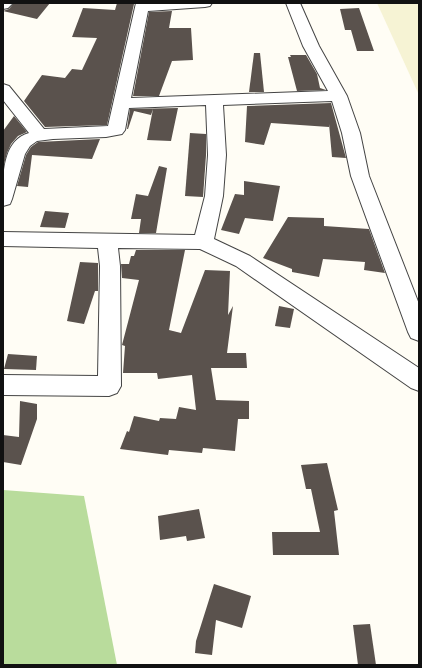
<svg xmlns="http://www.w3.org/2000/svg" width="422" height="668" font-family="Literata,serif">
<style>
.farmland{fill:#f6f3d4}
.forest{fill:#b9dc9c}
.building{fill:#5a524d}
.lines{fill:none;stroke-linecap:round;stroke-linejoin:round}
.minor-casing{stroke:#444;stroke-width:2}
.minor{fill:#fff;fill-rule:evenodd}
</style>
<rect width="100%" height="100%" fill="#fffdf5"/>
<path class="farmland" d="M377,3h42v92z"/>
<path class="forest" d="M3,490l81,6 33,169h-114z"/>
<g class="building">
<path d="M14,3h36l-13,16 -34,-8 6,-2z"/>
<path d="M117,3l17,1 -27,121 -62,2 -21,-26 18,-26 23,3 7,-9 10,1 15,-32 -25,-1 11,-29 32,2z"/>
<path d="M359,8l15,43h-17l-6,-21h-6l-5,-21z"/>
<path d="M172,11l-3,17h22l2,32 -21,1 -13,35h-26l16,-84z"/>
<path d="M254,53h6l4,39h-15z"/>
<path d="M290,55h16l11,19 3,14 6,2 -29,1 -9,-34h3z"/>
<path d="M331,103l15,55 -14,-1 -3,-33v3l-58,-4 -7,22 -19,-3 2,-36z"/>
<path d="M178,108l-7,33 -24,-1 6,-31 -2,6 -17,-4 -6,18h-1l3,-20z"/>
<path d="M14,116l13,16 -9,4 -7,8 -4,9 -4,15v-37z"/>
<path d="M190,133l16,1v21l-3,42 -18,-1z"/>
<path d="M100,139l-8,20 -60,-4 -4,32 -11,-1 9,-31 5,-8 7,-5z"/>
<path d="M159,166l8,2 -11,65h-17l2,-14h-10l5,-25 12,2z"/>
<path d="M244,181l36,5 -7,35 -28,-3 -6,16 -18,-4 14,-36 9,1z"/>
<path d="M45,211l24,2 -4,15 -25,-1z"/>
<path d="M288,217l36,1v8l45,3 16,44 -21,-3 1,-8 -42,-3 -4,18 -27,-5v-3l-29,-11z"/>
<path d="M136,250h49l-16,80 12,3 24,-63 25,1 -2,44 5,-9 -6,47h19l1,15h-36l5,32 33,1v18h-11l-3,32 -32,-3 -1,5 -33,-3 -1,5 -48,-6 7,-18 2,1 5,-16 25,5 1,-3 16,1 3,-12 17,3 -4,-35 -34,4 -1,-6h-34l2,-27 -3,-1 17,-65 -17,-2 -1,-14h8l2,-8h3z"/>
<path d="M80,262l18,1v28h-3l-11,33 -17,-3z"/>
<path d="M279,306l15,3 -4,19 -15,-2z"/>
<path d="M8,354l29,2 -1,14 -32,-1z"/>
<path d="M20,401l17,3v15l-16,46 -18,-3v-27l16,2z"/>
<path d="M327,463l11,47 -4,1 5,44h-66l-1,-23h48l-9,-43h-5l-5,-24z"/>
<path d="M199,509l6,29 -18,3 -1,-5 -26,4 -2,-24z"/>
<path d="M214,584l37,12 -9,32 -26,-8 -4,35 -17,-2 1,-12z"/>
<path d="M370,624l6,41h-18l-5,-40z"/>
</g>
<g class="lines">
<g class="minor-casing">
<g id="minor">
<path d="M3,3h10l-5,5 -5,1z"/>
<path d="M136,3h76l-2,3 -5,1 -57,4 -17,87 197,-7 -25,-45 -17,-43h14l19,43 28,50 13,37 9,43 50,128v37l-8,-3 -3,-6 -57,-156 -9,-43 -10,-32 -109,4 3,50 -3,41 -9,43 36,17 169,112v23l-8,-3 -175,-122 -36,-17 -82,-1 2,18 1,120 -4,7 -8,3 -106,-1v-20l95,1 2,-110 -2,-18 -95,-2v-14l192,3 10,-39 3,-41 -2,-50 -77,3 -4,22 -3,4 -16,3 -53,2 -16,2 -7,5 -5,8 -13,45 -2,5 -7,2c0,-24 -3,-65 26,-73l-26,-33v-16l6,2 35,43 64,-3z"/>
</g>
</g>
<use href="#minor" class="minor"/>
</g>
<rect width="422" height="668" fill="none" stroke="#111111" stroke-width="8"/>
</svg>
